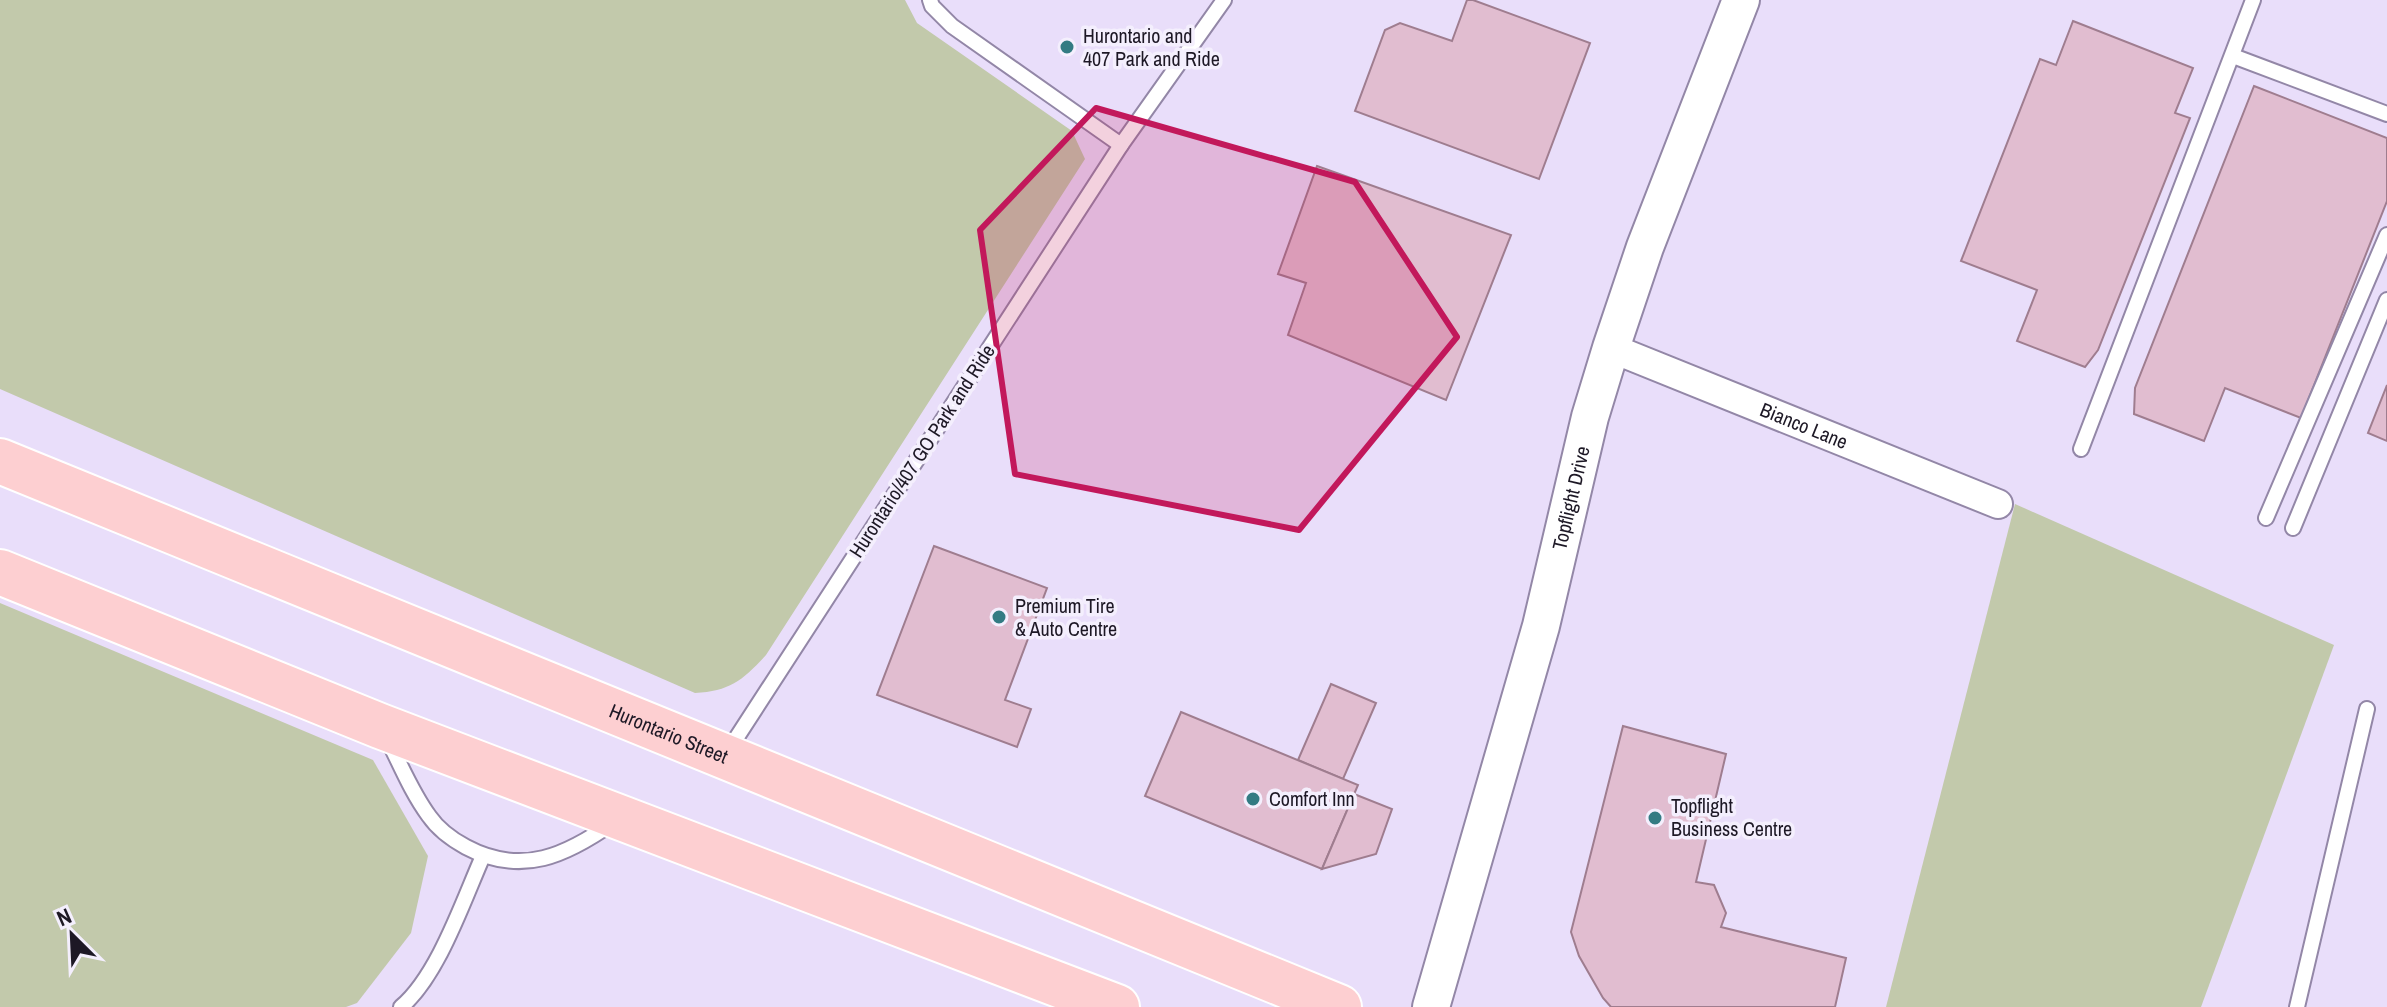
<svg xmlns="http://www.w3.org/2000/svg" width="2387" height="1007" font-family="'Archivo Narrow',sans-serif">
<style>
.green{fill:#c2c9ab}
.building{fill:#e1bdd0;stroke:#9f7d8f;stroke-width:2}
.lines{fill:none;stroke-linecap:round;stroke-linejoin:round}
.service-casing{stroke:#9387a7;stroke-width:18}
.minor-casing{stroke:#9387a7;stroke-width:32}
.tertiary-casing{stroke:#9387a7;stroke-width:40}
.primary-casing{stroke:#fff;stroke-width:48}
.service{stroke:#fff;stroke-width:14}
.minor{stroke:#fff;stroke-width:28}
.tertiary{stroke:#fff;stroke-width:36}
.primary{stroke:#fdcfd1;stroke-width:44}
.marked{fill:#c2185b;fill-opacity:0.2;stroke:#c2185b;stroke-width:6;stroke-linejoin:round}
.poi-dot{fill:#337b83;stroke:#f4effd;stroke-width:3}
.labels{text-anchor:middle;stroke-width:7;stroke-linejoin:round;paint-order:stroke}
.poi-label{font-size:20px;fill:#1d1825;stroke:#f4effd;text-anchor:start}
.street-label{font-size:20px;fill:#1d1825;stroke:#f4effd}
</style>
<rect width="100%" height="100%" fill="#e9defa"/>
<g class="green">
<path d="M0,0h905l12,23 155,108 13,28 -319,496c-23,25 -36,36 -71,38l-695,-304z"/>
<path d="M2015,504l319,141 -133,362h-315z"/>
<path d="M0,603l373,157 55,96 -17,77 -54,70 -11,4h-346z"/>
</g>
<g class="building">
<path d="M1467,0h6l117,43 -51,136 -184,-68 30,-81 15,-7 52,18z"/>
<path d="M2073,21l120,47 -18,45 15,5 -92,232 -13,17 -68,-26 20,-51 -76,-29 79,-202 16,6z"/>
<path d="M2254,86l133,52v63l-86,217 -76,-30 -21,53 -70,-27 1,-26z"/>
<path d="M1317,166l194,69 -65,165 -158,-65 18,-52 -28,-9z"/>
<path d="M2387,385v56l-19,-8z"/>
<path d="M934,546l113,42 -42,112 26,9 -14,38 -140,-52z"/>
<path d="M1331,684l45,19 -33,76 -45,-19z"/>
<path d="M1181,712l177,73 -36,84 -177,-73z"/>
<path d="M1623,726l103,28 -30,128 18,3 12,28 -5,14 125,31 -11,49h-224l-8,-9 -24,-42 -8,-24z"/>
<path d="M1354,794l38,15 -16,45 -54,15z"/>
</g>
<g class="lines">
<g class="service-casing">
<g id="service">
<path d="M930,0l2,6 20,20 169,119"/>
<path d="M2233,56l154,58"/>
<path d="M2081,449l172,-449"/>
<path d="M2266,518l121,-283"/>
<path d="M2293,528l94,-228"/>
<path d="M388,740c13,26 24,53 41,76 9,13 24,24 37,31 56,30 101,8 148,-25"/>
<path d="M726,754l395,-609 103,-145"/>
<path d="M401,1007c37,-31 62,-106 82,-151"/>
<path d="M2297,1007l70,-298"/>
</g>
</g>
<g class="minor-casing">
<g id="minor">
<path id="s1" d="M1611,348l387,156"/>
</g>
</g>
<g class="tertiary-casing">
<g id="tertiary">
<path id="s2" d="M1431,1007l110,-381 49,-209 21,-69 34,-101 96,-247"/>
</g>
</g>
<g class="primary-casing">
<g id="primary">
<path id="s3" d="M0,461l1339,546"/>
<path d="M0,572l380,154 737,281"/>
</g>
</g>
<use href="#service" class="service"/>
<use href="#minor" class="minor"/>
<use href="#tertiary" class="tertiary"/>
<use href="#primary" class="primary"/>
</g>
<path class="marked" d="M1096,108l259,74 102,155 -158,193 -284,-56 -35,-244z"/>
<g class="poi-dot">
<circle cx="1067" cy="47" r="8"/>
<circle cx="999" cy="617" r="8"/>
<circle cx="1253" cy="799" r="8"/>
<circle cx="1655" cy="818" r="8"/>
</g>
<g class="labels">
<g class="poi-label">
<text x="1083" y="43">Hurontario and<tspan x="1083" dy="23">407 Park and Ride</tspan></text>
<text x="1015" y="613">Premium Tire<tspan x="1015" dy="23">&amp; Auto Centre</tspan></text>
<text x="1269" y="806">Comfort Inn</text>
<text x="1671" y="813">Topflight<tspan x="1671" dy="23">Business Centre</tspan></text>
</g>
<g class="street-label">
<text dy="7" stroke="none"><textPath href="#s1" startOffset="208">Bianco Lane</textPath></text>
<text transform="translate(922 451) rotate(-57)" y="7">Hurontario/407 GO Park and Ride</text>
<text dy="7" stroke="none"><textPath href="#s2" startOffset="528">Topflight Drive</textPath></text>
<text dy="7" stroke="none"><textPath href="#s3" startOffset="722">Hurontario Street</textPath></text>
</g>
</g>
<g transform="translate(72 935) rotate(336)" stroke="#f4effd" stroke-width="6" paint-order="stroke">
<path d="M0-6L14 30L0 20L-14 30Z" fill="#1d1825"/>
<text y="-12" font-size="22" font-weight="bold" text-anchor="middle" fill="#1d1825">N</text>
</g>
</svg>
